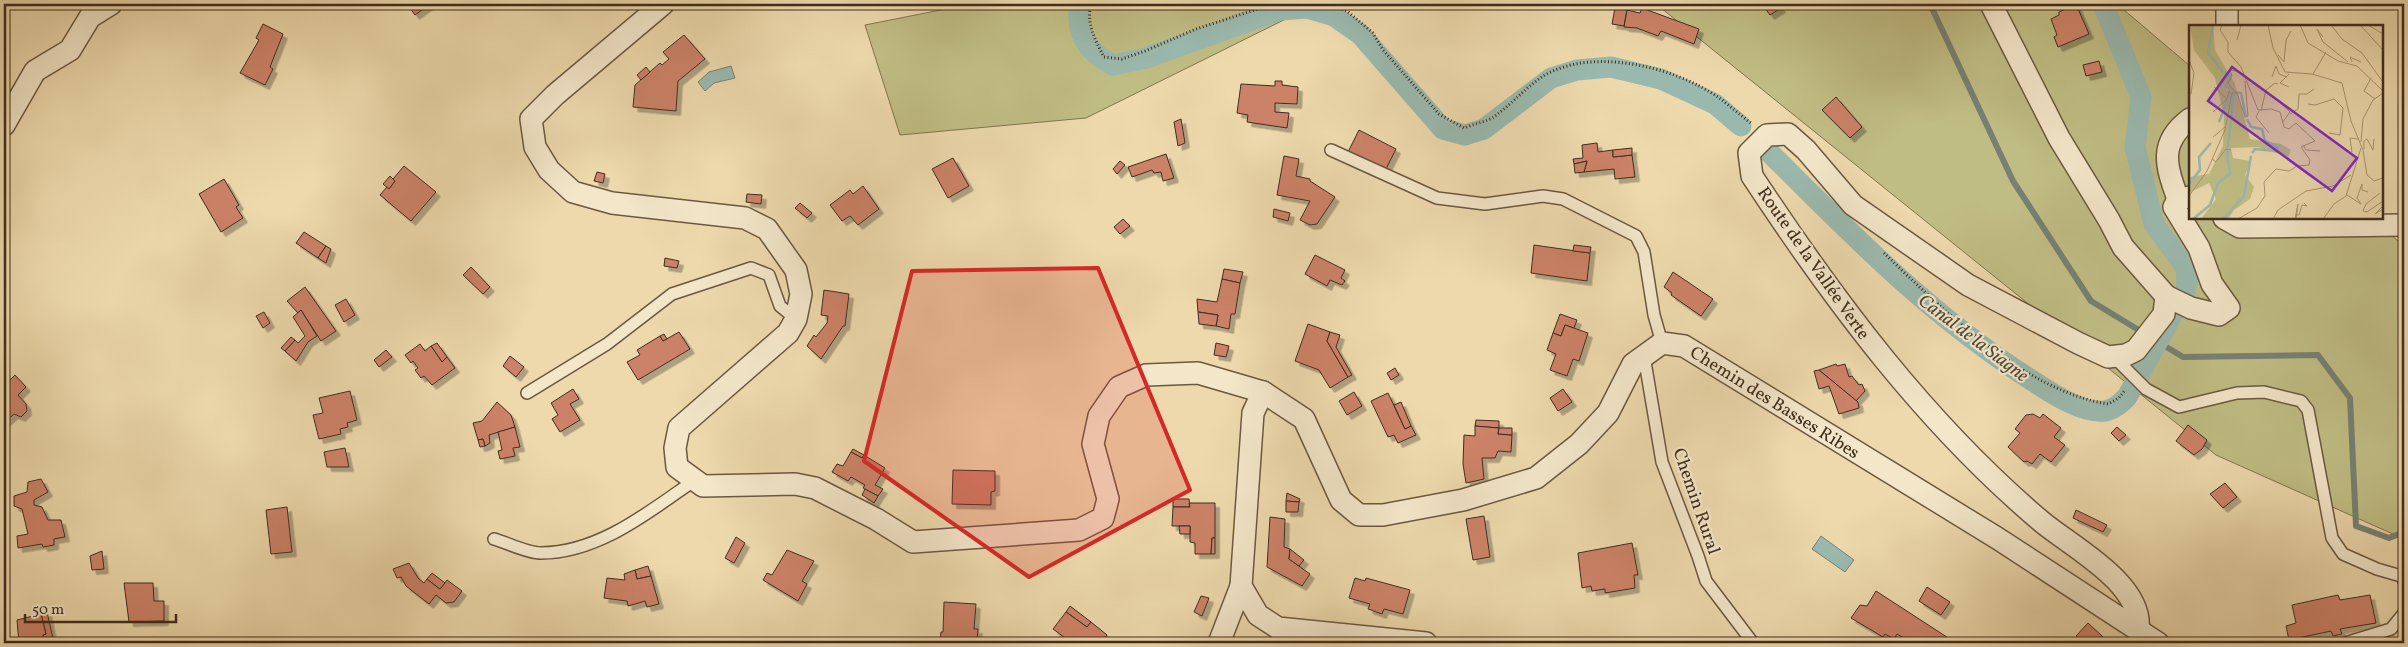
<svg xmlns="http://www.w3.org/2000/svg" width="2408" height="647" font-family="Vollkorn,serif">
<style>
.green{fill:#c0bd84;stroke:#807550}
.water{fill:#9ab9ae;stroke:#768174}
.lines{fill:none;stroke-linecap:round;stroke-linejoin:round}
.stream{stroke:#768174;stroke-width:6}
.canal{stroke:#9ab9ae;stroke-width:21}
.building{fill:#cc8268;stroke:#402d1d;filter:url(#shadow)}
.service-casing{stroke:#6b5841;stroke-width:14}
.minor-casing{stroke:#6b5841;stroke-width:24}
.path{stroke:#402d1d;stroke-width:3;stroke-dasharray:1 2.5;stroke-linecap:butt}
.service{stroke:#f3e6c9;stroke-width:11}
.minor{stroke:#f3e6c9;stroke-width:21}
.marked{fill:#d62828;fill-opacity:0.2;stroke:#d62828;stroke-width:4;stroke-linejoin:round}
.labels{text-anchor:middle;stroke-width:4.5;stroke-linejoin:round;paint-order:stroke}
.street-label{font-size:18px;fill:#402d1d;stroke:#f3e6c9}
.water-label{font-size:19px;font-style:italic;fill:#52493a;stroke:#f3e6c9}
.inset-river{fill:none;stroke:#9ab9ae;stroke-width:2.5}
.inset-road{fill:none;stroke:#a89473;stroke-width:1}
.view{fill:#7b2cbf;fill-opacity:0.15;stroke:#7b2cbf;stroke-width:2.5}
.inset-edge{fill:none;stroke:#402d1d;stroke-width:2.5}
</style>
<defs>
<filter id="shadow"><feDropShadow dx="4.5" dy="4.5" stdDeviation="0" flood-color="#0004"/></filter>
</defs>
<rect width="100%" height="100%" fill="#edd9ac"/>
<filter id="stains"><feTurbulence type="fractalNoise" baseFrequency=".004" numOctaves="4"/><feColorMatrix values="0 0 0 0 .2 0 0 0 0 .09 0 0 0 0 .02 0 0 0 .5 -.17"/></filter>
<radialGradient id="worn" r=".72"><stop offset=".6" stop-color="#630" stop-opacity="0"/><stop offset="1" stop-color="#630" stop-opacity=".3"/></radialGradient>
<g class="green">
<path d="M971,4h345l-230,114 -186,17 -35,-110z"/>
<path d="M1656,4h461l73,62v152h181l33,28v293l-188,-84z"/>
</g>
<g class="water">
<path d="M731,66l4,12 -21,5 -9,8 -7,-9 11,-10z"/>
<path d="M1821,536l33,24 -9,12 -33,-23z"/>
</g>
<g class="lines">
<path class="stream" d="M1930,4l83,177 78,120 92,56 135,-2 32,43 6,128 33,12 15,-6"/>
<g class="canal">
<path d="M1080,4c-5,29 7,48 33,61l30,-6 137,-49 27,-2 27,8 26,18 83,95 22,6 19,-6 67,-51 26,-8 34,-3 50,12 54,25 26,22"/>
<path d="M1768,151c83,83 165,167 265,230 18,12 50,33 72,30 10,-2 16,-8 22,-14l58,-105 2,-11 -1,-13 -32,-44 -19,-77 6,-50 -38,-93"/>
</g>
</g>
<g class="building">
<path d="M407,4h23l-15,11z"/>
<path d="M1762,4h17l2,4 -11,7z"/>
<path d="M2076,4l13,30 -31,13 -4,-10 3,-2 -6,-16 8,-4v-3z"/>
<path d="M1615,8l12,2 -3,16 -12,-2z"/>
<path d="M1642,8l57,21 -5,15 -33,-13 -3,5 -21,-8 -13,-1 3,-17 13,3z"/>
<path d="M263,24l20,10 -13,33 3,2 -8,16 -25,-12 19,-33 -3,-2z"/>
<path d="M684,35l21,24 -27,22 -2,30 -43,-4 2,-22 25,-22 2,2 7,-6 -6,-7z"/>
<path d="M2099,61l3,11 -16,4 -3,-11z"/>
<path d="M646,67l4,5 -9,8 -4,-5z"/>
<path d="M1275,81h7v4l16,2 -1,17 -22,-1v9l14,1 -2,15 -40,-6 1,-7 -11,-2 4,-29 34,2z"/>
<path d="M1836,97l26,30 -12,11 -28,-28z"/>
<path d="M1181,119l4,24 -7,3 -4,-24z"/>
<path d="M1359,130l37,19 -11,22 -37,-19z"/>
<path d="M1597,143l1,9 15,-2v7l19,-2 3,22 -20,2 -1,-10 -30,3 3,-11 -13,3 -1,-5 10,-1 -1,-13z"/>
<path d="M1632,148v7l-19,2v-7z"/>
<path d="M1166,154l8,24 -11,3 -2,-9 -7,1 -2,-3 -20,7 -4,-10z"/>
<path d="M1284,156l15,3 -3,17 14,3v2l25,16 -18,27 -7,1 -10,-5 10,-19 -33,-6z"/>
<path d="M953,158l16,28 -21,12 -16,-29z"/>
<path d="M1120,161l5,4 -8,9 -4,-5z"/>
<path d="M1587,161l-3,11 -9,1 -1,-9z"/>
<path d="M404,166l32,26 -25,29 -31,-26 7,-8 2,2 6,-8 -2,-2z"/>
<path d="M597,172l8,2 -2,9 -9,-2z"/>
<path d="M390,176l5,5 -6,8 -6,-5z"/>
<path d="M224,179l15,26 -3,2 7,11 -22,14 -22,-38z"/>
<path d="M863,186l16,23 -21,16 -8,-9 -8,5 -12,-16 20,-15 3,4z"/>
<path d="M747,194l15,1 -1,9 -15,-2z"/>
<path d="M800,203l12,10 -5,5 -12,-10z"/>
<path d="M1274,209l16,4 -2,8 -15,-4z"/>
<path d="M1123,219l7,7 -10,8 -6,-7z"/>
<path d="M304,232l22,14 -8,12 -22,-15z"/>
<path d="M1534,245l56,8 -3,28 -56,-8z"/>
<path d="M1574,245l17,2 -1,6 -17,-2z"/>
<path d="M326,246l5,3 -5,14 -8,-5z"/>
<path d="M1315,255l30,15 -4,8 4,3 -3,4 -12,-5 -3,6 -22,-12z"/>
<path d="M665,258l14,3 -2,7 -13,-2z"/>
<path d="M471,267l19,20 -7,7 -20,-19z"/>
<path d="M1224,269l19,3 -3,11 -18,-4z"/>
<path d="M1673,272l40,27 -12,17 -30,-21 1,-2 -8,-6z"/>
<path d="M1222,279l18,4 -5,31h-4l-2,15 -13,-3 2,-11 -20,-3 -1,-13 20,3z"/>
<path d="M305,287l31,44 -15,10 -20,-31 -3,3 -11,-12z"/>
<path d="M824,290l25,4 -4,32h-2l-22,33 -14,-13 7,-11 2,2 11,-14 1,-7 -7,-1z"/>
<path d="M346,299l9,16 -11,7 -9,-17z"/>
<path d="M301,310l16,26 -9,6 -12,19 -11,-10 10,-11 3,3 7,-7 -12,-19z"/>
<path d="M264,312l6,11 -7,5 -7,-12z"/>
<path d="M1198,312l20,3 -2,11 -17,-2z"/>
<path d="M1560,314l17,6 -3,8 -9,-3 -4,11 -8,-3z"/>
<path d="M1308,324l22,8 -3,9 21,36 -18,11 -11,-18 -24,-9z"/>
<path d="M1565,325l23,8 -9,28 -6,-2 -6,17 -17,-6 6,-16 -9,-4 6,-17 8,3z"/>
<path d="M679,332l11,17 -52,31 -11,-18 13,-7 -3,-5 23,-14 3,5z"/>
<path d="M1330,332l10,3 -4,12 16,28 -4,2 -21,-36z"/>
<path d="M664,334l3,5 -4,2 -3,-5z"/>
<path d="M291,337l4,3 -10,11 -4,-3z"/>
<path d="M437,343l10,14 -5,5 -11,-16z"/>
<path d="M1216,343l13,3 -3,11 -12,-2z"/>
<path d="M420,344l5,7 6,-5 11,16 5,-5 8,11 -23,17 -8,-9 -3,2 -6,-8 3,-2 -5,-7 -2,2 -6,-8z"/>
<path d="M386,350l6,7 -13,10 -5,-7z"/>
<path d="M510,356l14,11 -8,10 -13,-11z"/>
<path d="M1836,364l1,2 8,-2 4,13 3,-1 7,9 3,-1 3,7 -9,10 -37,-31z"/>
<path d="M1395,368l4,7 -8,5 -4,-7z"/>
<path d="M1819,370l39,32 1,6 -20,6 -10,-28 -10,3 -5,-18z"/>
<path d="M15,375l11,12 -8,8 8,9 1,7 -6,6 -7,-3 -10,9v-37z"/>
<path d="M573,389l6,10 -9,5 10,16 -20,12 -8,-13 6,-4 -7,-12z"/>
<path d="M1563,389l9,13 -14,9 -8,-13z"/>
<path d="M350,391l7,29 -10,3 1,4 -8,2 1,5 -22,5 -6,-24 10,-2 -4,-15z"/>
<path d="M1354,392l8,14 -15,9 -8,-14z"/>
<path d="M1388,393l17,36 6,-3 5,9 -18,8 -4,-8 -6,2 -17,-36z"/>
<path d="M497,402l14,13 4,12 -26,8 1,8 -5,3 -2,-7 -5,1 -5,-17 9,-2z"/>
<path d="M1401,402l10,24 -6,3 -11,-24z"/>
<path d="M2033,414l7,4 3,-4 18,14 -7,9 11,8 -14,17 -11,-8 -8,10 -5,-3 -3,1 -16,-15 12,-14 -5,-4 11,-14z"/>
<path d="M1476,420l23,1v7l-24,-2z"/>
<path d="M2188,425l19,15 -5,9 -8,6 -18,-14z"/>
<path d="M1475,426l24,2 -1,6 14,1 -1,17 -13,-1 -3,7h-13l2,21 -18,4 -3,-19 1,-29 11,1z"/>
<path d="M515,427l5,20 -7,1 2,8 -15,3 -2,-8 4,-1 -4,-18z"/>
<path d="M2117,427l9,8 -7,6 -8,-8z"/>
<path d="M1499,428h13v7l-14,-1z"/>
<path d="M483,439l2,7 -5,1 -2,-7z"/>
<path d="M345,448l4,19h-22l-3,-15z"/>
<path d="M853,449l11,6 -2,3 -11,-6z"/>
<path d="M851,452l11,6 2,-3 21,13 -10,17 8,4 -5,7 -15,-8 2,-3 -14,-8 -3,4 -16,-9 5,-8 6,2z"/>
<path d="M953,470l42,1v20l-4,1v13l-39,-1z"/>
<path d="M41,479l7,13 -14,8v5l8,2 6,13h13l4,17 -11,2v6l-11,2 -1,-3 -24,4 -1,-12 11,-2 -6,-25 -8,-3v-10l13,-4 1,-10z"/>
<path d="M2225,483l12,14 -14,11 -13,-14z"/>
<path d="M865,489l13,7 -4,7 -12,-8z"/>
<path d="M1287,493l13,6 -1,3 -13,-1z"/>
<path d="M1173,499h16l1,8h-17z"/>
<path d="M1286,501l13,1 -1,10h-12z"/>
<path d="M1189,503h26v35h-3l-1,16h-16v-11l-5,-1v-16h-18l1,-19h17z"/>
<path d="M287,507l5,45 -21,2 -5,-44z"/>
<path d="M2076,510l31,15 -4,7 -30,-14z"/>
<path d="M1484,516l6,41 -17,3 -7,-41z"/>
<path d="M1270,517l15,2 -1,28 6,2 -1,10 21,15 -8,12 -35,-19z"/>
<path d="M1179,526h11v8h-10z"/>
<path d="M736,537l9,6 -11,20 -9,-5z"/>
<path d="M1212,538h3v16h-4z"/>
<path d="M1632,543l6,32h-4l1,13 -30,5v-4l-13,2 -1,-5 -9,2 -4,-35z"/>
<path d="M1290,549l14,11 -5,6 -10,-7z"/>
<path d="M787,550l27,11 -12,20 5,3 -9,17 -35,-21 4,-7 5,2z"/>
<path d="M102,551l2,18 -12,1 -2,-14z"/>
<path d="M409,563l9,15 6,5 3,-4 13,10 7,-9 15,11 -8,11 -8,1 -10,-8 -7,9 -23,-18 -5,-9 -4,1 -4,-9z"/>
<path d="M648,566l3,10 -14,3 -2,-9z"/>
<path d="M635,570l2,9 14,-3 8,28 -12,3 -2,-6 -17,5 -1,-5 -23,-3 3,-20 18,2 -1,-6z"/>
<path d="M432,573l13,10 -5,6 -13,-10z"/>
<path d="M1355,578l10,3 1,-3 44,12 -7,24 -19,-5 -2,5 -14,-5 2,-5 -21,-6z"/>
<path d="M124,583h29l1,18h10v20l-35,1z"/>
<path d="M1927,587l23,15 -9,13 -22,-14z"/>
<path d="M1876,591l80,52h-44l-15,-9 -3,5 -9,-5 -2,3 -32,-19 9,-13 7,1z"/>
<path d="M2338,595l2,5 30,-5 6,28 -36,6 2,5 -9,2 -2,-5 -42,9 -3,-14 10,-3 -4,-18z"/>
<path d="M1201,596l8,2 -7,18 -8,-4z"/>
<path d="M944,602l32,2 -2,25h4l-1,12h-37l1,-9h2z"/>
<path d="M1070,606l21,16 -4,5 -21,-15z"/>
<path d="M47,612l7,31h-9l-2,-8 3,-1 -5,-20z"/>
<path d="M1066,612l21,15 4,-5 16,13 -6,8h-29l-19,-14z"/>
<path d="M41,614l5,20 -3,1 2,8h-26l-2,-23z"/>
<path d="M2088,623l14,13 6,7h-22l-10,-7z"/>
<path d="M154,637l3,6h-17z"/>
<path d="M942,641h13l-1,2h-12z"/>
</g>
<g class="lines">
<g class="service-casing">
<g id="service">
<path d="M1331,150l106,48 48,6 58,-8 20,3 73,37 8,16 10,63 8,28"/>
<path d="M1644,356l18,106 36,94 8,25 47,62"/>
<path d="M2115,358l31,31 33,18 58,-14 27,-1 37,9 7,9 24,128 11,16 34,15 24,7 3,5"/>
<path d="M527,393l80,-49 65,-50 79,-26 18,7 11,31 16,13"/>
<path d="M494,539c14,4 33,14 47,14 58,0 109,-42 154,-73"/>
<path d="M2345,643l46,-14 13,-16"/>
</g>
</g>
<g class="minor-casing">
<g id="minor">
<path d="M663,4l-108,91 -24,24 4,28 14,23 24,22 39,11 133,15 22,11 29,41 5,24 -5,25 -8,14 -109,95 -4,20 2,19 26,19 92,-2 20,4 61,31 37,23 166,-12 24,-12 5,-19 -15,-55 6,-28 20,-29 27,-12 52,-2 65,19 41,27 37,81 18,15h24l80,-15 73,-22 43,-34 29,-31 25,-49 29,-21 22,3 313,192 161,105"/>
<path d="M1991,4l68,134 50,82 14,27 43,49 -2,18 -28,36 -10,5 -18,2 -30,-14 -110,-58 -115,-80 -47,-55 -18,-16 -21,1 -18,18 3,23c83,126 174,248 290,346 30,25 102,62 96,108"/>
<path d="M2227,26v-22"/>
<path d="M4,125l31,-54 35,-21 20,-33 21,-13"/>
<path d="M2178,199c-12,-33 -20,-56 12,-80"/>
<path d="M2224,218l16,9 164,-2"/>
<path d="M2166,296l25,12 28,7 10,-7 -17,-24 -13,-36 -25,-41 4,-8 12,-2"/>
<path d="M1263,392l-10,21 -12,173 17,29 20,13 148,15"/>
<path d="M1219,643l22,-57"/>
</g>
</g>
<g class="path">
<path d="M1091,4c-5,19 4,36 13,53l18,2 23,-8 51,-22 77,-25"/>
<path d="M1329,4l18,7 26,22 10,17 56,64 25,14c9,-4 23,-6 31,-12 18,-13 32,-30 50,-41 49,-28 129,-8 173,22 11,8 22,18 33,26"/>
<path d="M1884,253c59,57 141,138 224,151l11,-6 6,-8"/>
</g>
<use href="#service" class="service"/>
<use href="#minor" class="minor"/>
</g>
<path class="marked" d="M1098,268l92,222 -161,87 -165,-116 48,-190z"/>
<g class="labels">
<g class="street-label">
<text transform="translate(1814 263) rotate(55)" y="6">Route de la Vallée Verte</text>
<text transform="translate(1775 402) rotate(32)" y="6">Chemin des Basses Ribes</text>
<text transform="translate(1697 501) rotate(71)" y="6">Chemin Rural</text>
</g>
<g class="water-label">
<text transform="translate(1974 337) rotate(37)" y="7">Canal de la Siagne</text>
</g>
</g>
<g transform="translate(2189 25)">
<rect width="194" height="194" fill="#edd9ac"/>
<path d="M1,0h23l2,25 20,34 15,55 31,5 10,6 -3,7 -30,-10 -27,1 2,10 18,3 -6,14 9,12 -4,12 -16,11 -6,9h-27l15,-20 -7,-16 -20,10v-16l20,-3 14,-28 1,-30 -9,-38 -21,-28z" fill="#c0bd84"/>
<path class="inset-river" d="M24,0l-5,28 15,19 7,3 -4,11 5,3M46,67l6,1 5,24M58,94l4,8 11,2 3,12 13,6 -3,4 -20,-2 -3,4M30,97l11,-28M0,159l11,-14 -1,-13 12,-14M4,194l17,-14 8,-22 12,-9 -3,-19 7,-61M34,194l21,-23 7,-40"/>
<path class="inset-road" d="M33,0l-2,5 8,12v10l13,15 17,43 13,-1 9,3 4,15 5,2 7,-6 19,18 -14,6 9,13 -1,5 -12,1 -8,5 -13,-2 -12,13 1,14 -8,12 -19,11M79,0l5,23 12,24 27,2 30,9 9,38 12,29 4,25 7,6 9,-3M111,0l8,18 30,18 19,5 26,25M142,0l11,14 20,14 21,29M171,0l23,25M179,0l15,9M134,12l-6,-8 6,13 25,20M48,15l4,-15M89,30l6,7 2,-22 5,-9M0,35l5,13 -3,21M163,37l-2,-5 11,5M100,49l-9,9 9,4M124,49l13,-22M83,52l4,-11 3,8 8,3M182,53l-7,13 11,8M25,62l13,12 2,-8 2,3M47,68l-8,-10 4,-7 -2,-6 7,1M87,74l14,13 -8,11M119,79l7,1 19,-6 9,9M70,86l-3,6 13,16M72,86l5,-21 9,-7 3,1M24,87l14,-13M101,89l8,-5 1,-15h8l7,-5M140,108l11,2 3,-27M24,112l12,-10M172,117l2,-23 10,-19 10,-7M114,120l3,5 14,1M175,124v-8l3,-2 6,11 1,-11M163,127l-2,-14 8,1M23,134l4,3 10,-13 5,1M191,168l-14,11 -3,7 4,1 16,-11M158,170l14,9 -4,-6 5,-14v6l6,2M0,171l18,-25 18,-41 7,-37h5l8,24 3,-1 -3,-35M194,181l-8,8 8,-5M107,190h3l3,-10 5,1 -3,-3M84,194l5,-9 28,-19 27,-5 18,-11M106,194l3,-15 -2,15M134,194l11,-15 12,-8 15,-48"/>
<path class="view" d="M43,42l125,91 -25,33 -124,-90z"/>
<rect width="194" height="194" class="inset-edge"/>
</g>
<rect width="2408" height="647" fill="none" stroke="#edd9ac" stroke-width="20"/>
<rect x="5" y="5" width="2398" height="637" fill="none" stroke="#402d1d" stroke-width="2.5"/>
<rect x="10" y="10" width="2388" height="627" fill="none" stroke="#402d1d"/>
<path d="M25 614v8h151v-8" fill="none" stroke="#402d1d" stroke-width="2.5"/>
<text x="32" y="614" font-size="15" fill="#402d1d" stroke="#f3e6c9" stroke-width="4" paint-order="stroke">50 m</text>
<rect width="100%" height="100%" filter="url(#stains)"/>
<rect width="100%" height="100%" fill="url(#worn)"/>
</svg>
